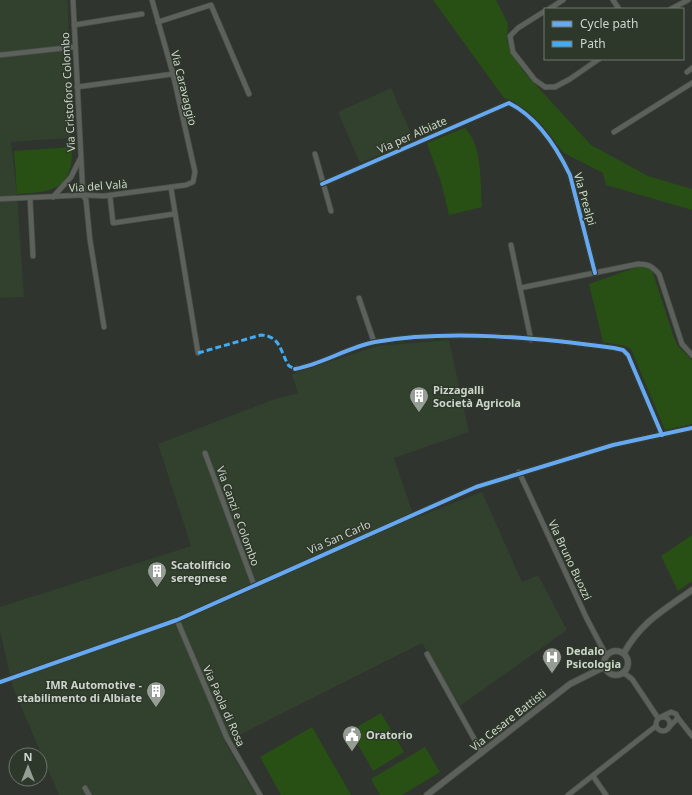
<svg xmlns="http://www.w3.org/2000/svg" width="692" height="795" font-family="'Noto Sans',sans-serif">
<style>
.built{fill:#32402e}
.green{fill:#285015}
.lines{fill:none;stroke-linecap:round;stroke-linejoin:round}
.minor-casing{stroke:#4b504a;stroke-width:6}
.tertiary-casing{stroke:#4b504a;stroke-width:7}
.minor{stroke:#5d615b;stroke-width:4.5}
.tertiary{stroke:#5d615b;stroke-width:5.5}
.quiet{stroke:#42abf6;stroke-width:3;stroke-dasharray:6 3;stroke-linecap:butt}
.cycleway-casing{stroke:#2e382a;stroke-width:6}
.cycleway{stroke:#66a8f1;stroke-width:4}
.labels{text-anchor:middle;stroke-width:3;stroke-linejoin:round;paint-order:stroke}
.street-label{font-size:11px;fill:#ced5cc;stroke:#2e382a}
.poi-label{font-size:11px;font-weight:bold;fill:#ced5cc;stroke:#2e382a;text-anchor:start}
</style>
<rect width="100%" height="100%" fill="#2f342e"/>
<g class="built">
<path d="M0,0h68l2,138 -59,4 6,52 7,103 -24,1z"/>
<path d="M391,88l23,52 -54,23 -22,-51z"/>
<path d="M449,340l20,92 -75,26 18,53 5,6 65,-25 40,90 16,-7 29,55 -107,76 -38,-63 -197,99 31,53h-197l-46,-107 -13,-57v-24l191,-61 -33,-102 114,-44 26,-7 -6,-19 85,-28z"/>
</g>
<g class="green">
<path d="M433,0h63l12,24 -1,16 3,11 14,21 67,73 57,31 44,13v21l-86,-25 -3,-12 -39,-20 -20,-26 -17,-16 -14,-10 -9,-3z"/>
<path d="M465,128c18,19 15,53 17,79l-33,8 -8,-33 -14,-39z"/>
<path d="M72,147c1,42 -18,45 -55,47l-3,-43z"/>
<path d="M643,265l9,5 22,68 4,8 14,14v64l-27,6 -34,-81 -6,-3 -22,-4 -14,-58z"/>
<path d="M692,535v46l-14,10 -17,-35z"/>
<path d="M381,713l23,39 -31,19 -23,-40z"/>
<path d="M312,727l39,68h-70l-21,-38z"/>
<path d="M425,747l15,25 -38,23h-22l-9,-16z"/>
</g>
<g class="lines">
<g class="minor-casing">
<g id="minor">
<path d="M73,0l10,195"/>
<path d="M613,0l6,9"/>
<path d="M549,9l14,-9"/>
<path d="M671,9l17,-9"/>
<path d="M545,11l-27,17 -8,8 3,16 22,28 10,7h10l15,-8 29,-20"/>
<path d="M158,22l53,-17 38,89"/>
<path d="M74,25l68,-11"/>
<path d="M0,55l74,-8"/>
<path d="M687,72l5,-4"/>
<path d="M77,87l96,-13"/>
<path d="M614,132l78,-49"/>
<path d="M315,154l16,57"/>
<path d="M322,184l187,-81c28,14 48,45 61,72l25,98"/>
<path d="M171,188l27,165"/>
<path d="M83,195l3,5 4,40 14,87"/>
<path d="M110,196l3,27 61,-9"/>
<path d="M53,197l18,-20 9,-18"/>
<path d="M30,198l3,58"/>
<path d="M0,199l83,-4 21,1 82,-11 7,-3 2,-10 -22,-98 -21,-74"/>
<path d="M511,245l20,95"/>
<path d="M520,288l118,-24c10,0 14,2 21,10l23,70 10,11"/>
<path d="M359,298l15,44"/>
<path d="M295,369c28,-5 53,-22 80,-27 75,-13 164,-4 239,6l9,2 5,5 34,80"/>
<path d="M205,453l49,132"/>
<path d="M519,472l68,147 19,36"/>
<path d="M177,620l50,118 33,57"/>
<path d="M427,654l55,99"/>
<path d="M624,673l8,6 26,39"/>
<path d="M0,682l177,-62 299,-133 137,-42 79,-17"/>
<path d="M661,717l10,-5 5,2 2,4 -9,9"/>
<circle cx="663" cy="724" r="7"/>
<path d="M678,718l14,18"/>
<path d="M593,776l13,19"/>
<path d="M85,788l4,7"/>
<path d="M568,795l88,-69"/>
</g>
</g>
<g class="tertiary-casing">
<g id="tertiary">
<circle cx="616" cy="663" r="12"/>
<path d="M624,653c17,-31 40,-43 68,-63"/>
<path d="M427,795l143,-111 34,-17"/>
</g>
</g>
<use href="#minor" class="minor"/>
<use href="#tertiary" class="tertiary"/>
<path class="quiet" d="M198,353l63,-18c20,1 19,17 28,31l6,3"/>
<g class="cycleway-casing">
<g id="cycleway">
<path d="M322,184l187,-81c28,14 48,45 61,72l25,98"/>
<path d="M295,369c28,-5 53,-22 80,-27 75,-13 164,-4 239,6l9,2 5,5 34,80"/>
<path d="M0,682l177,-62 299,-133 137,-42 79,-17"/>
</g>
</g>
<use href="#cycleway" class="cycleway"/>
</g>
<defs>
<g id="building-pin" transform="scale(1)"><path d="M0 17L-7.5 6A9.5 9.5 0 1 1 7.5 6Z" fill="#969d95" stroke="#2e382a"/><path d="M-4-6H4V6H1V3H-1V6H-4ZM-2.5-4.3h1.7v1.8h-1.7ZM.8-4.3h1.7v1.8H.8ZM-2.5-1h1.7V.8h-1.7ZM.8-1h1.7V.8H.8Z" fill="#fff"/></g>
<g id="hospital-pin" transform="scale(1)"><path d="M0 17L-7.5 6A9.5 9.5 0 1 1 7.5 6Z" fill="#969d95" stroke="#2e382a"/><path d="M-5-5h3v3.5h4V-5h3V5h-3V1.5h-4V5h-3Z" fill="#fff"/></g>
<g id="civic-pin" transform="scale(1)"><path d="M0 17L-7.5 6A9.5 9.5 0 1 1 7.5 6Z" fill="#969d95" stroke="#2e382a"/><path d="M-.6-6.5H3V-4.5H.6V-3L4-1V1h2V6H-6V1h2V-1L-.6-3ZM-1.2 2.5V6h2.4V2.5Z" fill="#fff"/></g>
</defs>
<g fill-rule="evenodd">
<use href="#building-pin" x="419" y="396"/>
<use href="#building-pin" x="157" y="571"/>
<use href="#hospital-pin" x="552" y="657"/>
<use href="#building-pin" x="156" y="691"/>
<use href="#civic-pin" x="352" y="735"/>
</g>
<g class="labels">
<g class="street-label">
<text transform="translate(184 88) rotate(76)" y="4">Via Caravaggio</text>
<text transform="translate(68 92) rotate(-93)" y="4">Via Cristoforo Colombo</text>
<text transform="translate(412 135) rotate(-24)" y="4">Via per Albiate</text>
<text transform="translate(98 186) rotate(-4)" y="4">Via del Valà</text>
<text transform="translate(585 199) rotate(74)" y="4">Via Prealpi</text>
<text transform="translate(238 516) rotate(70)" y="4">Via Canzi e Colombo</text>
<text transform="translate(339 537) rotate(-24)" y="4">Via San Carlo</text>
<text transform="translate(570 560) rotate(65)" y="4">Via Bruno Buozzi</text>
<text transform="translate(224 706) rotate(66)" y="4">Via Paola di Rosa</text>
<text transform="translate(508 720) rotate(-38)" y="4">Via Cesare Battisti</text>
</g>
<g class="poi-label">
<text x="433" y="394">Pizzagalli<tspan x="433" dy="13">Società Agricola</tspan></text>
<text x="171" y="569">Scatolificio<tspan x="171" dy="13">seregnese</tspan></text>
<text x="566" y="655">Dedalo<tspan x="566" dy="13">Psicologia</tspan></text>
<text x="142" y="689" text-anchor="end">IMR Automotive -<tspan x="142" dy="13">stabilimento di Albiate</tspan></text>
<text x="366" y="739">Oratorio</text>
</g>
</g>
<rect x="544" y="8" width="140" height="52" fill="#2e382a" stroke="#6e776b"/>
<rect x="552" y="21" width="20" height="6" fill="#66a8f1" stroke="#6e776b"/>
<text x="580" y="28" font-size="12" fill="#ced5cc">Cycle path</text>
<rect x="552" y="41" width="20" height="6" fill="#42abf6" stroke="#6e776b"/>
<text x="580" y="48" font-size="12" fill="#ced5cc">Path</text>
<g transform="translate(28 767)"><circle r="19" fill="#2e382a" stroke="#6e776b"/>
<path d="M0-3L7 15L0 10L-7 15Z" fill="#969d95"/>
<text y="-6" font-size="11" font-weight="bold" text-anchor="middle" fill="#ced5cc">N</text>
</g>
</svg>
